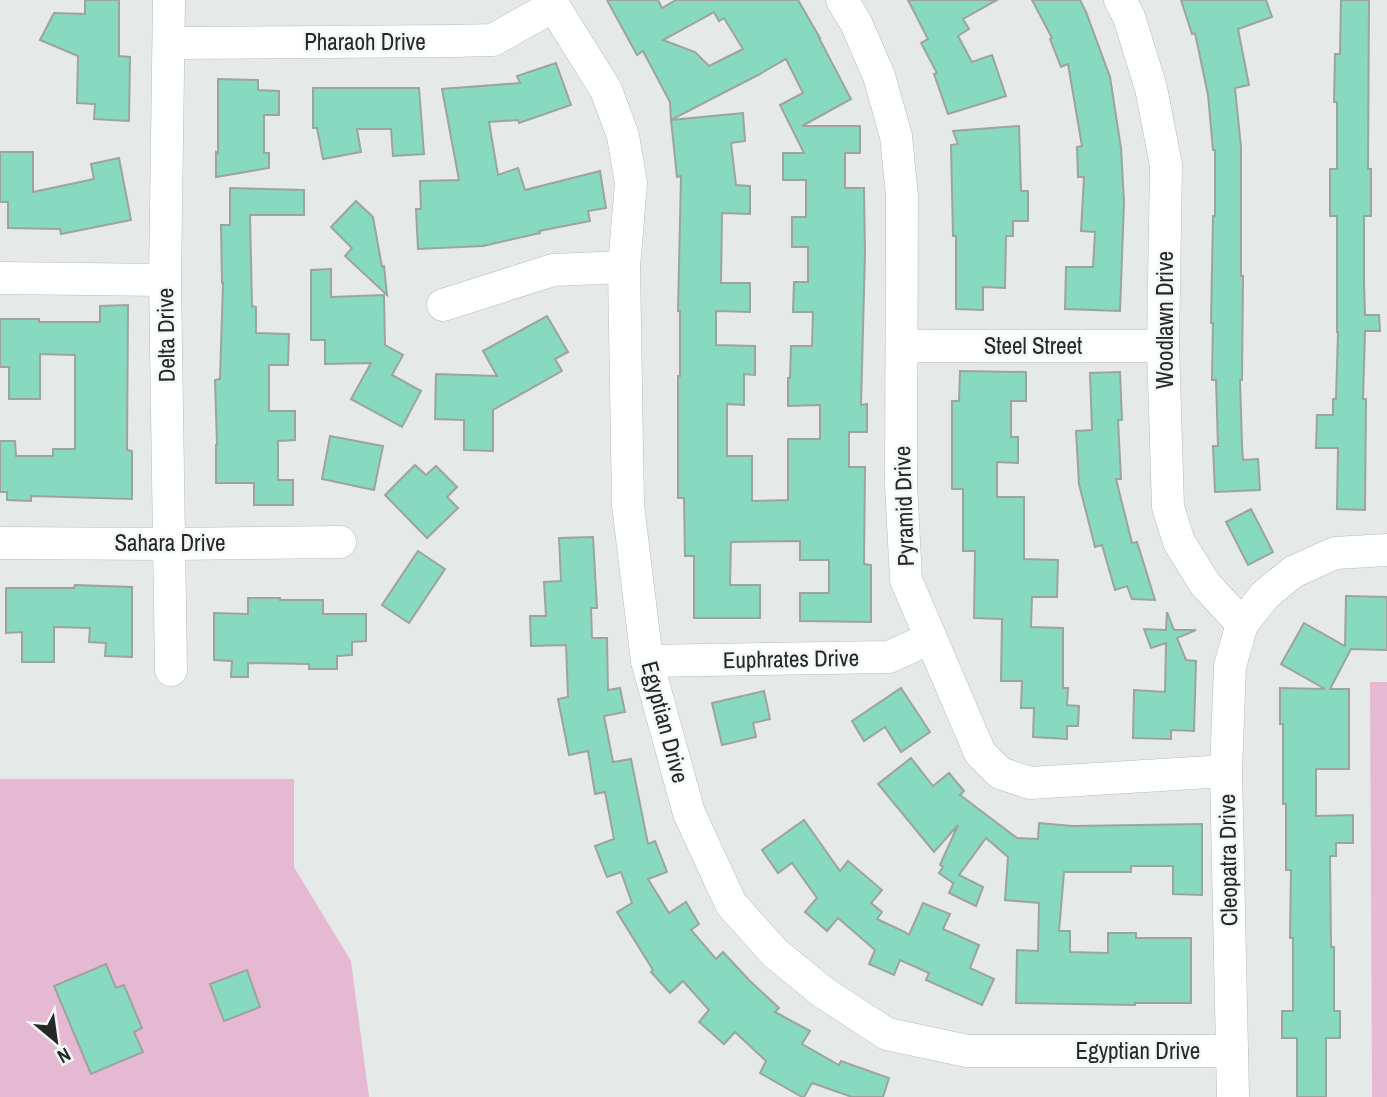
<svg xmlns="http://www.w3.org/2000/svg" width="1387" height="1097" font-family="'Archivo Narrow',sans-serif">
<style>
.green{fill:#e6b9d3}
.building{fill:#87dac0;stroke:#9ea2a0;stroke-width:2;fill-rule:evenodd}
.lines{fill:none;stroke-linecap:round;stroke-linejoin:round}
.minor-casing{stroke:#b8bcba;stroke-width:33}
.minor{stroke:#fff;stroke-width:32}
.labels{text-anchor:middle;stroke-width:5;stroke-linejoin:round;paint-order:stroke}
.street-label{font-size:23px;fill:#262727;stroke:#f3f7f6}
</style>
<rect width="100%" height="100%" fill="#e5eae8"/>
<g class="green">
<path d="M1370,682h17v415h-15z"/>
<path d="M0,779h294v88l57,94 18,136h-369z"/>
</g>
<g class="building">
<path d="M85,0h34v56l11,1 -1,64 -35,-2 1,-15 -18,-1 1,-47 -38,-16 14,-27 31,1z"/>
<path d="M607,0h51l4,8 14,-8h122l22,38h-1l32,61 -49,27h58v27h-15v35h19l1,65 -4,152 6,-1v28h-18v35h16l-1,97 7,1v57l-71,-1v-28h29v-33h-29v-19l-69,1 -1,43h30v33h-66v-62h-9l-1,-58h-6v-122h2v-65h-2l3,-135 -4,1 -6,-57 72,-7 2,28 -14,2 5,42 14,1v28l-28,-1 -1,70h29v29l-34,-1v34l39,1v29l-11,-1v31l-17,-1v52h25v45l36,-1v-61h32v-34l-32,1v-28h2l1,-32h21l1,-34h-20l1,-30h14v-35h-16v-30h14v-37h-23v-27h21l-24,-48 23,-12 -17,-34 -28,16 -87,45 -1,-18 -27,-51 -6,4zM714,12l5,9 5,-3 19,31 -34,17 -14,-14 -32,-12z"/>
<path d="M908,0h89l-34,19 6,10 -11,7 14,26 20,-7 14,41 -58,18 -14,-40 3,-1 -16,-30 7,-4z"/>
<path d="M1032,0h48l6,12 24,65 11,71 3,54 -4,109 -55,-2 1,-42h27l2,-35 -14,-1 3,-54h-6l-1,-30 5,-1 -14,-82 -7,3 -11,-28 2,-1z"/>
<path d="M1181,0h85l6,17 -34,12 11,56 -14,3 6,59v129h2l-1,104h-2l2,65 1,15 15,-1 2,31 -45,2 -2,-46h5l-2,-66h-4l1,-57h-2l2,-107h2v-66h-2l-5,-55 -13,-62 -3,1z"/>
<path d="M1341,0h28l-1,169h3v47h-7v67l1,32h14l1,16h-15l-2,68h3l-1,111 -28,-1 1,-61h-22l1,-33h16v-16h3l2,-67h-1v-116h-7v-47h7v-67h-3l1,-48h5z"/>
<path d="M556,63l15,42 -52,18 -1,-3 -29,2 9,53 20,-7 7,22 75,-19 6,37 -18,3 2,10 -51,10 1,2 -57,13 -65,3 -2,-40h5l-1,-28 39,-1 -17,-91 78,-6 -3,-7z"/>
<path d="M218,79l40,1v10l21,1v24h-15v38h5v15l-53,9v-25l2,1z"/>
<path d="M313,88h106l5,66 -31,2 -2,-27h-34l4,23 -38,7 -6,-31h-4z"/>
<path d="M1019,126l2,65h7v30h-15v15h-7l-1,52 -22,-1v23l-27,-1v-73h-3l-2,-91 7,-1 -5,-13z"/>
<path d="M0,152h33v40l61,-13 -3,-15 28,-6 12,62 -70,14 -1,-5 -52,-1v-26h-8z"/>
<path d="M230,188l74,2v25h-54l2,91 4,1v26l33,1 -1,31h-19v46h26v29l-17,1v39h15v25h-39v-22h-38v-38h1l-2,-65 5,-1 3,-96h-1l-1,-58h9z"/>
<path d="M356,201l17,16 9,50 2,-1 3,29 -42,-39 7,-8 -21,-21z"/>
<path d="M331,269v28l53,-2 1,50 18,10 -11,20 29,16 -19,36 -51,-28 20,-36 -46,1v-24h-14v-70z"/>
<path d="M128,305l-1,145 5,1v48l-101,-3v5l-24,-1v-8h-7v-51h15l1,15h37v-7h22v-94l-35,-1v45h-31v-32h-9v-48h39v3h61v-16z"/>
<path d="M547,316l21,36 -13,7 7,12 -69,39v41l-29,-1v-30l-29,-1 1,-45 61,2 -14,-25z"/>
<path d="M960,371l66,1v29h-15v36h7v26l-21,-1v35h27v62l34,1 -1,37h-25l-1,30 32,1v60h5l-1,17 12,1 -1,20h-11v13l-34,-2 1,-29h-13l1,-27h-21l1,-62 -28,-1 1,-67h-12v-62h-11v-88h7z"/>
<path d="M1120,372l2,48h-4l3,59h-5l16,64 5,-1 18,58 -23,-1 -5,-13 -12,4 -13,-45 -7,2 -16,-63 -3,-53 16,-1 -2,-57z"/>
<path d="M330,436l53,10 -9,44 -52,-11z"/>
<path d="M415,465l11,10 10,-9 21,21 -10,10 11,11 -31,30 -42,-43z"/>
<path d="M1251,509l22,43 -25,13 -22,-43z"/>
<path d="M593,537l4,71h-6l1,30h15l1,52 12,-2 5,24 -21,4 9,46 18,-3 17,85 7,-3 12,31 -19,7 21,34 17,-11 13,22 -8,6 25,29 7,-7 26,28 30,28 -4,4 35,19 -8,13 37,21 2,-4 48,17 -6,19h-31l-40,-14 -8,14h-2l-42,-24 6,-12 -31,-29 -11,12 -25,-22 10,-12 -26,-29 -13,12 -19,-21 2,-2 -36,-58 15,-9 -11,-31 -14,5 -12,-31 19,-7 -9,-47 -10,2 -7,-43 -19,4 -11,-56 10,-2 -2,-52 -35,1 -1,-30h16l-2,-34 17,-1 -2,-43z"/>
<path d="M418,551l27,18 -36,54 -27,-18z"/>
<path d="M75,585l57,2v70l-27,-1 1,-13 -17,-1 1,-14 -36,-1v35h-32v-30l-16,1v-45h68z"/>
<path d="M1346,596l41,1v53l-36,-1 -21,40h19v80h-33v47l37,-1v28h-17v13h-6l1,91h3v64h6v27h-14v59h-29v-59h-15v-27h11v-73h-3l1,-68h-5v-66h-3v-80h-3v-36l45,1 -44,-25 23,-41 41,23z"/>
<path d="M248,598h32v2h43v14h43v27l-14,1v13l-15,1v13h-28v-5l-61,-1v14h-17l1,-16 -18,-1v-47l34,1z"/>
<path d="M1167,612l7,18h22l-19,8 9,22 10,1 -2,70 -23,-1v9l-38,-1 1,-48 31,2 1,-49 -15,5 -7,-19 22,1z"/>
<path d="M901,688l29,44 -29,20 -16,-25 -21,14 -12,-20z"/>
<path d="M764,691l6,28 -17,4 3,14 -34,8 -10,-42z"/>
<path d="M911,758l22,28 16,-13 15,18 -4,4 57,43 21,1 1,-16 34,3 129,-2v71l-29,-1v-28h-42v6h-67l-5,59h11v21l38,1v-20h28v5h55v65h-56v2l-119,-2 1,-53 21,1 1,-48 -34,-3 3,-43 -22,-19 -27,37 24,12 -7,19 -27,-13 5,-11 -1,1 -14,-10 4,-6 -3,-2 18,-40 -24,27 -56,-68z"/>
<path d="M804,820l36,51 8,-10 34,29 -11,13 11,9 -5,7 28,13 4,3 14,-32 27,11 -7,15 36,16 -9,23 24,11 -12,26 -56,-25 3,-7 -29,-13 -6,15 -25,-11 6,-14 -37,-32 -11,13 -22,-19 12,-14 -25,-35 -14,10 -16,-23z"/>
<path d="M106,964l10,24 8,-3 18,43 -8,4 9,20 -52,22 -37,-88z"/>
<path d="M247,970l13,37 -36,14 -14,-37z"/>
</g>
<g class="lines">
<g class="minor-casing">
<g id="minor">
<path d="M169,0l-4,280 6,390"/>
<path d="M550,0l56,90 17,46 8,47 -7,84 4,238 19,156 42,152 42,91 44,49 49,40 63,41 80,17h265"/>
<path d="M842,0l14,23 23,53 17,60 6,60 -1,288 5,96 74,173 20,20 30,10 196,-12"/>
<path d="M1120,0l9,17 22,71 15,77 -3,181 5,161 11,35 26,42 37,40"/>
<path d="M169,43l284,-2 40,-1 60,-34"/>
<path d="M0,278l165,2"/>
<path d="M443,305l110,-35 71,-3"/>
<path d="M902,346h261"/>
<path d="M0,543l170,1 170,-2"/>
<path d="M647,661l242,-4 42,-19"/>
<path d="M1233,1097l-7,-326 4,-105 12,-42 23,-29 28,-23 42,-19 52,-3"/>
</g>
</g>
<use href="#minor" class="minor"/>
</g>
<g class="labels">
<g class="street-label">
<text x="365" y="50">Pharaoh Drive</text>
<text transform="translate(1165 320) rotate(-90)" y="8">Woodlawn Drive</text>
<text transform="translate(166 335) rotate(-91)" y="8">Delta Drive</text>
<text x="1033" y="354">Steel Street</text>
<text transform="translate(904 506) rotate(-92)" y="8">Pyramid Drive</text>
<text x="170" y="551">Sahara Drive</text>
<text transform="translate(791 659) rotate(-1)" y="8">Euphrates Drive</text>
<text transform="translate(665 722) rotate(75)" y="8">Egyptian Drive</text>
<text transform="translate(1228 860) rotate(-91)" y="8">Cleopatra Drive</text>
<text x="1138" y="1059">Egyptian Drive</text>
</g>
</g>
<g transform="translate(56 1041) rotate(151)" stroke="#f3f7f6" stroke-width="5" paint-order="stroke">
<path d="M0-5L12 26L0 18L-12 26Z" fill="#262727"/>
<text y="-10" font-size="19" font-weight="bold" text-anchor="middle" fill="#262727">N</text>
</g>
</svg>
